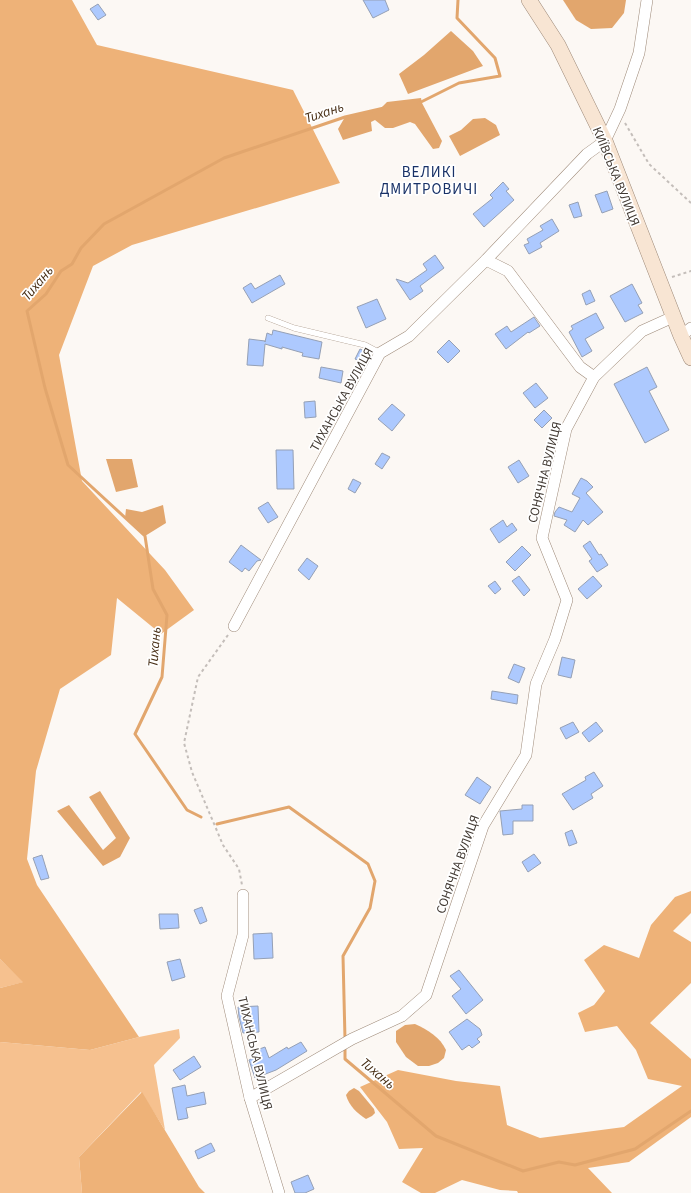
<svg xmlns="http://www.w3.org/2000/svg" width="691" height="1193" font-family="'Source Sans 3',sans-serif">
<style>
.green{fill:#f6c18f}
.forest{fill:#eeb278}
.water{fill:#e2a66d}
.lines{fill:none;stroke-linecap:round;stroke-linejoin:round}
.stream{stroke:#e2a66d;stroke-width:3}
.building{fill:#adc9fe;stroke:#95a0b5}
.lane-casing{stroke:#9e8a79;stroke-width:6}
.street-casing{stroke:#9e8a79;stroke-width:12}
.secondary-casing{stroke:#9e8a79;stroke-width:16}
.path{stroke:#c4beba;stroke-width:2;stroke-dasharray:3 3;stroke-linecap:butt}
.lane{stroke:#fff;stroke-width:5.5}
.street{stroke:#fff;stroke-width:11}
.secondary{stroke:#f8e5d3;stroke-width:15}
.labels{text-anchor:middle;stroke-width:3.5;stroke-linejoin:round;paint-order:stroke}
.street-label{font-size:13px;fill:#413932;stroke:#fff}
.water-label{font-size:14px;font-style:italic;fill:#472e15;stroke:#fff}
.quarter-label{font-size:15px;letter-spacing:1px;fill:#183167;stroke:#fff}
</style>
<rect width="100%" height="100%" fill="#fcf8f4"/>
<g class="green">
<path d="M0,959l24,23 -24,6z"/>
<path d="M179,1029l1,9 -26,27 11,65 -24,-38 -62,65 3,36h-82v-151l90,8 49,-13z"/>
</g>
<g class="forest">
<path d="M0,0h72l25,45 196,45 47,93 -208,62 -39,21 -34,89 23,126 83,89 29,40 -33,24 -44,-36 -6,57 -51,34 -24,82 -9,88 10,26 102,152 -49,13 -90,-8v-54l23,-6 -23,-23z"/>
<path d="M691,891v22l-18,18 18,11v41l-41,40 41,36v58l-62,45 -41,6 24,25h-94l-1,-2 -17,-1 -38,-10 -27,13h-14l-19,-11 21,-34 -24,1 -12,-27 -27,-35 38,-17 58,11 44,5 7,39 33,13 84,-11 58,-41 -34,-7 -12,-29 -19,-24 -32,6 -7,-19 16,-8 11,-14 -21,-31 20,-15 35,13 12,-33 24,-28z"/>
<path d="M142,1092l57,95 6,6h-123l-3,-36z"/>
</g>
<g class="water">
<path d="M563,0h63l-2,13 -12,15 -21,1 -15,-9z"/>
<path d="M451,31l22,20 10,15 -75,28 -9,-20 25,-19z"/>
<path d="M421,98l1,5 20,38 -3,7 -6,1 -18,-25 -5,-2 -17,6h-8l-10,-8 -4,2 1,9 -29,9 -5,-11 7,-12 36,-9 6,-6z"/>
<path d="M485,118l11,7 4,10 -40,21 -11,-20 12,-6 12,-11z"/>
<path d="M106,459h26l6,28 -22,5z"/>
<path d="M163,505l3,18 -21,13 -20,-18 1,-9 16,3z"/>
<path d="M100,791l30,47 -10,19 -17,9 -46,-55 12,-6 34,45 13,-12 -27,-41z"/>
<path d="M415,1024c13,6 25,13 31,26l-2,8 -6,5 -9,3h-11l-12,-9 -10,-15v-11l9,-6z"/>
<path d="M354,1088l5,3 15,18 1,4 -3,3 -6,3c-9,-6 -17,-13 -20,-24l3,-4z"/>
</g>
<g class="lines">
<g class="stream">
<path d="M419,103l40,-20 41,-7 -5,-18 -38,-40 1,-18"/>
<path d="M201,817l-14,-7 -52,-76 27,-57 5,-62 -14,-26 -8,-53 -77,-71 -23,-77 -18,-77 19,-17 15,-23 11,-7 9,-16 23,-24 120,-66 121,-41 39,-9"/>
<path d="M217,824l72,-17 79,57 7,17 -5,27 -27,48 2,83"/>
<path d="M345,1047v12l91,77 87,35 36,-9 16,3 60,-16 56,-38"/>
</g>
</g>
<g class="building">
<path d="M363,0h22l4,10 -16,8z"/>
<path d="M98,4l8,11 -8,5 -8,-11z"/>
<path d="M503,182l6,7 -3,2 8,9 -30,27 -11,-13 20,-16 -3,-3z"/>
<path d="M607,191l6,18 -11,4 -7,-18z"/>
<path d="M578,202l4,14 -8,2 -5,-13z"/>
<path d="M552,219l7,12 -19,12 2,4 -13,7 -5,-9 5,-2 -2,-4 16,-9 -3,-4z"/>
<path d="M435,255l9,13 -24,18 3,5 -13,9 -14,-21 12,4 19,-13 -4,-6z"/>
<path d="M280,275l5,9 -33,19 -9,-15 8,-5 4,6z"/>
<path d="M632,284l10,19 -4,2 5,8 -18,9 -15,-26z"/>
<path d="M590,290l5,11 -9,4 -4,-11z"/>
<path d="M377,299l9,20 -20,9 -9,-21z"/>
<path d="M596,313l8,15 -19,11 7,12 -10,6 -13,-25 4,-3 -2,-3z"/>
<path d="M534,317l6,9 -11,7 -1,-1 -22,17 -11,-15 12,-8 4,6z"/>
<path d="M273,330l49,12 -3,17 -17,-3 1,-3 -21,-6v2l-17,-5 -2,22 -16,-1 2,-26 16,2v1l2,-9 5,2z"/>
<path d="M449,340l11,11 -12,12 -11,-11z"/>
<path d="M360,349l11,5 -5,10 -11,-5z"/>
<path d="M321,367l22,4 -2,12 -22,-5z"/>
<path d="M647,367l10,20 -8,4 20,39 -24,13 -31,-59z"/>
<path d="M536,383l12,15 -13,10 -12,-15z"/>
<path d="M315,401l1,16 -11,1 -1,-16z"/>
<path d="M392,404l13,11 -13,16 -14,-12z"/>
<path d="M544,410l8,8 -10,10 -8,-8z"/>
<path d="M276,450h17l1,39h-17z"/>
<path d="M382,453l8,4 -8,12 -7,-5z"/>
<path d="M519,460l10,16 -11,7 -10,-16z"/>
<path d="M581,478l6,3 6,6 -7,6 17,19 -15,13 -5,-5 -8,12 -11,-7 3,-5 -13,-4 1,-4 4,-5 13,5 8,-14 -8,-4z"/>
<path d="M353,479l8,4 -6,10 -7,-4z"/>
<path d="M268,502l10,15 -10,6 -10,-15z"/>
<path d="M503,520l4,7 5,-4 5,7 -18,13 -9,-14z"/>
<path d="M590,541l9,14 2,-1 7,11 -11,7 -8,-11 3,-2 -9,-13z"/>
<path d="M241,545l20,15 -4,1 -8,10 -4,-3 -3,4 -13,-10z"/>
<path d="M522,546l9,9 -16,16 -9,-9z"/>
<path d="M307,558l11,8 -9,14 -11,-10z"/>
<path d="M519,576l11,14 -6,6 -12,-15z"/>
<path d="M593,576l9,10 -15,13 -9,-10z"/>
<path d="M495,581l6,8 -6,5 -7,-8z"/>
<path d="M562,657l13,3 -4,18 -13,-3z"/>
<path d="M514,664l11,4 -6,15 -11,-5z"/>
<path d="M492,691l26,4 -1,9 -26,-5z"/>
<path d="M573,722l6,10 -13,7 -6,-11z"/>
<path d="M596,722l7,9 -14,11 -7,-9z"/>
<path d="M594,772l9,14 -12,8 2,4 -20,12 -11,-16 24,-14 -1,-3z"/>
<path d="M477,777l14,10 -11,17 -15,-9z"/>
<path d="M522,805h11v16h-20v13l-10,1 -3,-24 22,-2z"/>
<path d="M572,830l5,13 -8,3 -4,-13z"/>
<path d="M534,854l7,9 -13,9 -6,-10z"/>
<path d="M42,855l7,23 -8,2 -8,-22z"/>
<path d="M202,907l5,14 -7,3 -6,-14z"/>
<path d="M159,914h19l1,14 -19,1z"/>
<path d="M272,933l1,25 -19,1 -1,-25z"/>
<path d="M180,959l5,18 -13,4 -5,-19z"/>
<path d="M459,970l24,30 -17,14 -14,-18 9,-7 -11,-13z"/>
<path d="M258,1006l1,26 -16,1 -4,-16 -1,-10z"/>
<path d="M467,1019l13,10 2,6 -5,4 3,3 -8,6 -3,-3 -7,5 -13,-18z"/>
<path d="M301,1042l6,9 -31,19 -21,8 -6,-18 4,-2 -2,-6 14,-5 4,11 18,-11 1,2z"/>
<path d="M194,1056l7,11 -21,13 -7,-10z"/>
<path d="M185,1085l2,11 17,-4 2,12 -20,4 2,10 -10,2 -6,-32z"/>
<path d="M211,1143l4,8 -17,8 -3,-8z"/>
<path d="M308,1175l6,14 -9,4h-10l-4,-11z"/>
</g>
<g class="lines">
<g class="lane-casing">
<path id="lane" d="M268,318l26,10 71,17 15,8"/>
</g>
<g class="street-casing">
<g id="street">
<path d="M486,260l22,11 72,96 14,10"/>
<path d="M681,336l10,-8"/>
<path d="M234,626l146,-273 29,-17 77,-76 101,-106 18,-13 15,-32 19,-56 8,-53"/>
<path d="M243,895v40l-16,61 23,102 29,95"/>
<path d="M250,1098l102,-59 50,-23 24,-21 57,-169 43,-71 10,-71 19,-45 12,-39 -25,-62 24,-109 28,-52 48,-46 31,-14"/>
</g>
</g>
<g class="secondary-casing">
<path id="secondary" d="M529,0l29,45 47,96 76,195 10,22"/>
</g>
<g class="path">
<path d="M625,123l24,41 42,39"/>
<path d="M672,277l19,-6v1"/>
<path d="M228,635l-30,42 -14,66 8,29 31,73 16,24 3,16"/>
</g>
<use href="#lane" class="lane"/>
<use href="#street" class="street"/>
<use href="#secondary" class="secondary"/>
</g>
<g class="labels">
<g class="street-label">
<text transform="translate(617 176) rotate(68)" y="5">КИЇВСЬКА ВУЛИЦЯ</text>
<text transform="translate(341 399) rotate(-61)" y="5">ТИХАНСЬКА ВУЛИЦЯ</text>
<text transform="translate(544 472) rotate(-76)" y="5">СОНЯЧНА ВУЛИЦЯ</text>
<text transform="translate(457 864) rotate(-70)" y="5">СОНЯЧНА ВУЛИЦЯ</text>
<text transform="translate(256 1053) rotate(77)" y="5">ТИХАНСЬКА ВУЛИЦЯ</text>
</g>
<g class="water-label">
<text transform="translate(324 112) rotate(-18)" y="5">Тихань</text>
<text transform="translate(37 283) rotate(-50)" y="5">Тихань</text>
<text transform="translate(154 647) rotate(-85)" y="5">Тихань</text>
<text transform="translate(378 1073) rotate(40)" y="5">Тихань</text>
</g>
<g class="quarter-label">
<text x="429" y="177">ВЕЛИКІ<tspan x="429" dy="17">ДМИТРОВИЧІ</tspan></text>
</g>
</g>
</svg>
